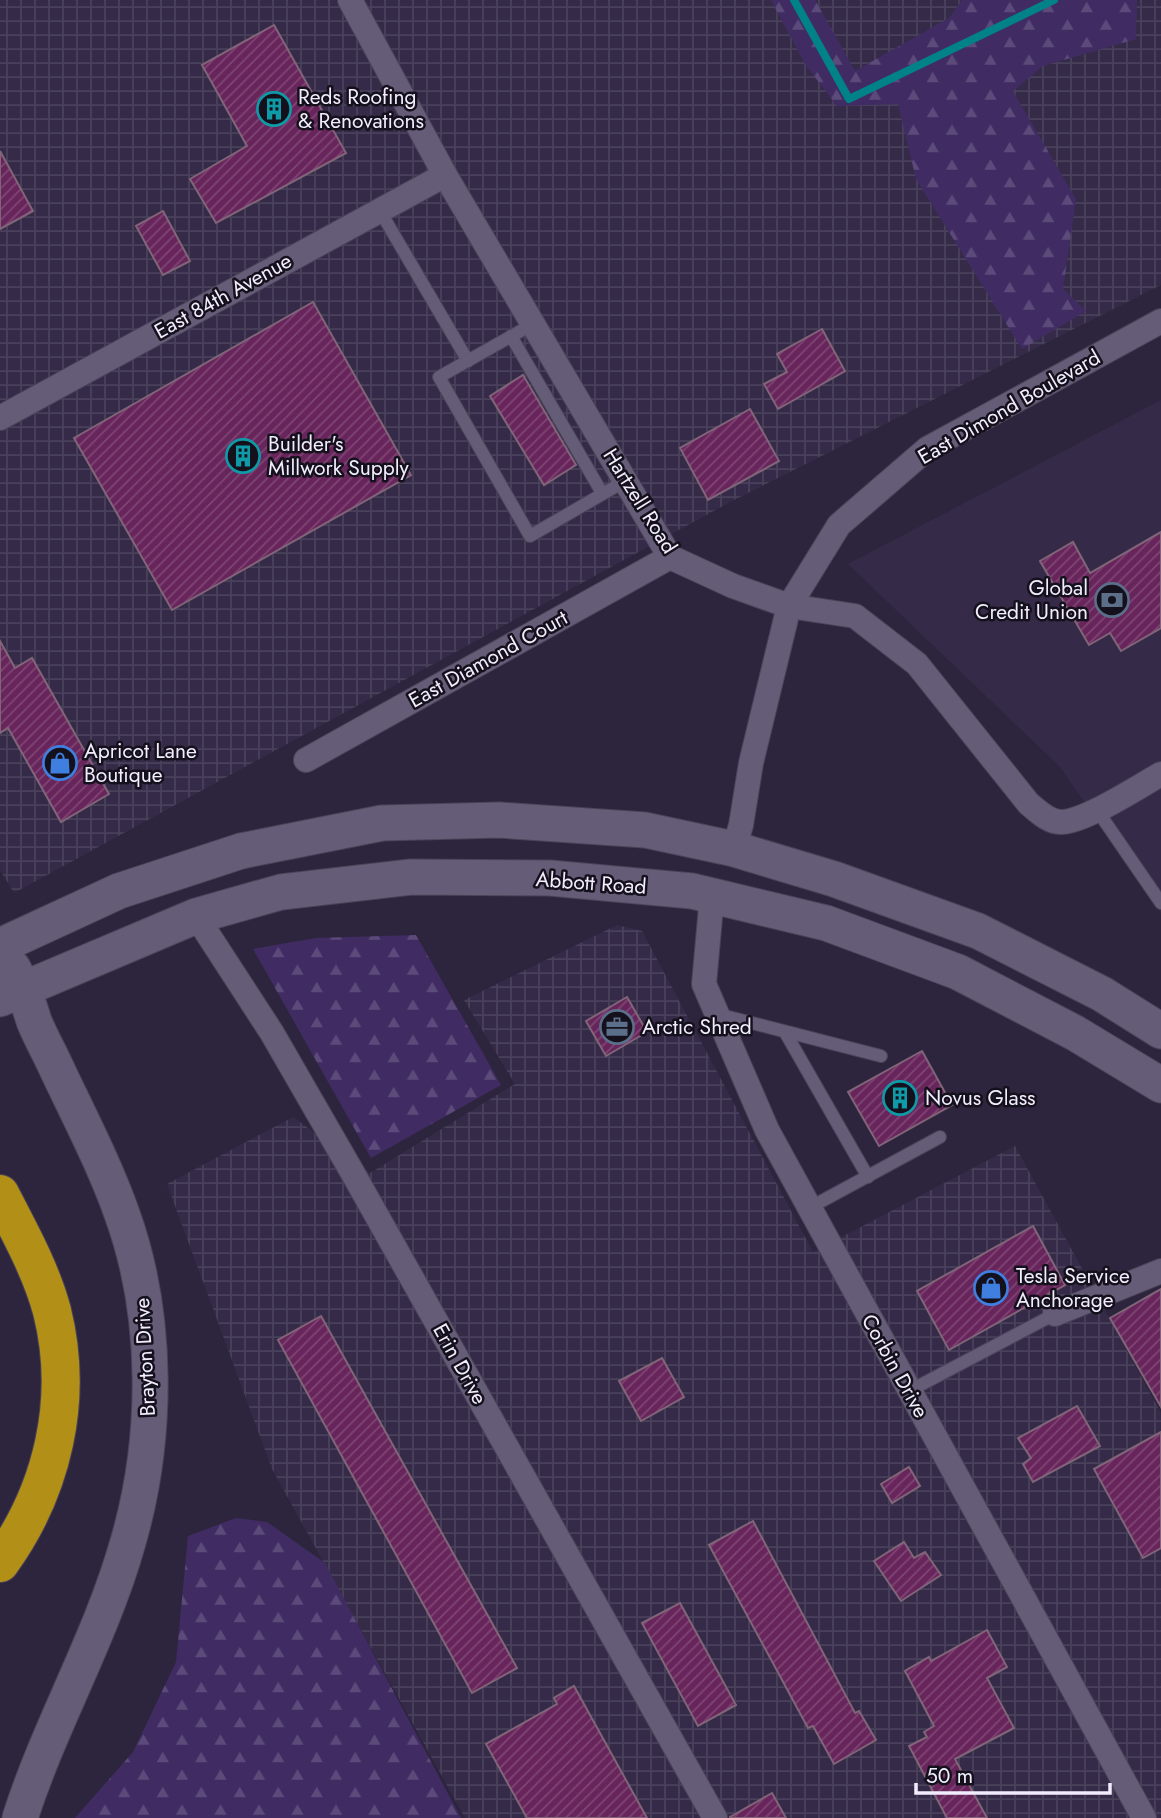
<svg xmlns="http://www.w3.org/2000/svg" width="1161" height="1818" font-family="Jost,sans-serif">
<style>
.built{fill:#352b49}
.industrial{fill:url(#industrial-grid)}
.forest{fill:url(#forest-firs)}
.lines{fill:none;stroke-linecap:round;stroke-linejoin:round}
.stream{stroke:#008288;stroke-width:8}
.building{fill:url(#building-hatch);stroke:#806579;stroke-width:2}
.lane-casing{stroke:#4b4458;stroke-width:14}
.street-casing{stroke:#4b4458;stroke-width:26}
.secondary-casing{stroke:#4b4458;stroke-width:37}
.highway-casing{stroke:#4b4458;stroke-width:40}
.lane{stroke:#655c78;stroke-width:12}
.street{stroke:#655c78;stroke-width:24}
.secondary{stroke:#655c78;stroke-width:35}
.highway{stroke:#b29017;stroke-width:38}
.labels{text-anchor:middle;stroke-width:5;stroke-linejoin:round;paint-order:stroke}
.poi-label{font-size:21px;fill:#f2edfe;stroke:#14111c;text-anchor:start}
.street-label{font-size:21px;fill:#f2edfe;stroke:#14111c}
</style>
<defs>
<pattern id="industrial-grid" width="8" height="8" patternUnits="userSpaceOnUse" patternTransform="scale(1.75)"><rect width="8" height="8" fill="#352b49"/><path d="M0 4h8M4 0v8" fill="none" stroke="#49405b"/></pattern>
<pattern id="forest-firs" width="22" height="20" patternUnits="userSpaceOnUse" patternTransform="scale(1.75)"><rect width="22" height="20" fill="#402b63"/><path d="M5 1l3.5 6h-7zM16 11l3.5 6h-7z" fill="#5c4a7a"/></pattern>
<pattern id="building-hatch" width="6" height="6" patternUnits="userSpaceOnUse" patternTransform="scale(1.75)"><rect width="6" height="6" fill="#68255b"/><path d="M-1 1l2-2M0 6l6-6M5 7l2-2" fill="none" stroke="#7e4574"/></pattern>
</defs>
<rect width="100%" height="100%" fill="#2d253d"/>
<path class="built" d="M1161,400v513l-101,-146 -212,-203z"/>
<g class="industrial">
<path d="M0,0h1161v285l-429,216 -718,392 -14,-23z"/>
<path d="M617,925l25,6 171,321 202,-106 146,267v405h-696l-193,-349 -105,-285 126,-67 77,56 145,-89 -51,-84z"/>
</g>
<g class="forest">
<path d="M771,0h44l40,71 94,-53 13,-18h175l-1,39 -93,27 -30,25 63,108 -13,90 23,22 -64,38 -106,-170 -18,-75 -61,2 -32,-42z"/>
<path d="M416,935l85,150 -130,73 -118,-209 63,-11z"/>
<path d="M236,1518l31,4 58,41 136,255h-386l58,-66 43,-90 12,-126z"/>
</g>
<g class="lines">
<path class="stream" d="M794,0l55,99 205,-99"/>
</g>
<g class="building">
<path d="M274,25l72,128 -130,70 -26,-44 57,-33 -45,-81z"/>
<path d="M0,151l33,60 -33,18z"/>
<path d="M163,211l27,50 -27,14 -27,-49z"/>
<path d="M313,302l98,173 -239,135 -98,-172z"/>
<path d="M822,329l23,42 -67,38 -14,-25 23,-12 -10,-18z"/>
<path d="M523,375l53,90 -32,20 -54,-89z"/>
<path d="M750,409l29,52 -71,39 -28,-52z"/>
<path d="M1161,532v96l-40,23 -11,-18 -21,12 -49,-84 33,-19 17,31z"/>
<path d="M0,641l15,27 17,-10 77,136 -48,28 -53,-94 -8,5z"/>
<path d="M627,997l20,35 -41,24 -20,-35z"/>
<path d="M922,1051l30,54 -73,41 -31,-54z"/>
<path d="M1033,1226l32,59 -116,65 -32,-59z"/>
<path d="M1161,1289v118l-51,-89z"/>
<path d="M321,1316l196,352 -45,25 -194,-353z"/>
<path d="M662,1358l22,39 -43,24 -22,-40z"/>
<path d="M1077,1406l23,40 -67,36 -10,-18 8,-6 -13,-20z"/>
<path d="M1161,1432v116l-18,10 -49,-89z"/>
<path d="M909,1467l11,19 -28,17 -11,-19z"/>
<path d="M753,1521l102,192 4,-2 17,29 -42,24 -21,-38 -5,2 -99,-183z"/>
<path d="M904,1542l10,16 11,-6 16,23 -40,26 -27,-40z"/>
<path d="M680,1603l56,102 -38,21 -56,-103z"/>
<path d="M987,1630l20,37 -20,11 27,50 -59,31 32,59h-40l-38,-72 18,-9 -3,-5 10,-6 -29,-55 24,-14 2,4z"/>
<path d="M574,1686l73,132h-120l-41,-74 71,-40 -3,-6z"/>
<path d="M772,1793l14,25h-56v-1z"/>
</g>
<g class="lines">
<g class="lane-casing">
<g id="lane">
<path d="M380,211l88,150"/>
<path d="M533,324l-94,53 91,159 95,-55"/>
<path d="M511,336l91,157"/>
<path d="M1097,810l64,93"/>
<path d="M717,1014l164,42"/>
<path d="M785,1032l83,145"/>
<path d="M809,1208l131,-71"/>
<path d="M909,1391l146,-77"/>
</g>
</g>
<g class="street-casing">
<g id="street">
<path d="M350,0l95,175 225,382 63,29 56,20 66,10 62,48 112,140c9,7 20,19 33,18 24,-1 76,-35 99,-48"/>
<path d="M0,418l445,-243"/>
<path d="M306,760l364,-203"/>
<path d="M734,849l7,-24 10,-62 38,-157 50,-81 88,-76 234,-128"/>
<path d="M712,896l-8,88 63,146 377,688"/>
<path d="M196,916l76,117 83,144 360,641"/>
<path d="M1055,1314l106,-43"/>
</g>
</g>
<g class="secondary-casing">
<g id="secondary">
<path d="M0,946l119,-55 122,-40 141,-28 117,-3 146,10 89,19 100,30 144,52 124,63 59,37"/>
<path d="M13,968c10,17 15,34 21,53 6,15 14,29 21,44 23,49 49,98 67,149 37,102 36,225 6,328 -27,96 -78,182 -108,276"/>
<path d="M0,999l196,-83 85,-24 130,-15 139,1 142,13 134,32 132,49 117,61 86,52"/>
</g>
</g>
<g class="highway-casing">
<path id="highway" d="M0,1194c19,37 41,76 52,117 22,88 1,179 -52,252"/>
</g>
<use href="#lane" class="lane"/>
<use href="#street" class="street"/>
<use href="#secondary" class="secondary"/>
<use href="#highway" class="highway"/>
</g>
<defs>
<g id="building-ring" transform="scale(1.75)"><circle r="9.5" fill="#14111c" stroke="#0f9aa8" stroke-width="1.5"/><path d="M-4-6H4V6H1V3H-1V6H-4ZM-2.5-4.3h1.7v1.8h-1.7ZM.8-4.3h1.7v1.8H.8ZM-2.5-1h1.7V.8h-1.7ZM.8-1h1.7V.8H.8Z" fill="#0f9aa8"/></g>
<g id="bank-ring" transform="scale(1.75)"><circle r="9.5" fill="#14111c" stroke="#5c6f8a" stroke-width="1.5"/><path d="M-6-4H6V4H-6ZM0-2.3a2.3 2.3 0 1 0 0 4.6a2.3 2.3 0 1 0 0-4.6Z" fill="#5c6f8a"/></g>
<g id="shop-ring" transform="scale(1.75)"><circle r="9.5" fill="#14111c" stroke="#3f7fe0" stroke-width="1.5"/><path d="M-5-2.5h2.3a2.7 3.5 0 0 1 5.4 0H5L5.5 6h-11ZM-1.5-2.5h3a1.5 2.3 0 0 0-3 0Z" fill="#3f7fe0"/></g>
<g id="office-ring" transform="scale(1.75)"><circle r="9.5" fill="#14111c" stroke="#5c6f8a" stroke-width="1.5"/><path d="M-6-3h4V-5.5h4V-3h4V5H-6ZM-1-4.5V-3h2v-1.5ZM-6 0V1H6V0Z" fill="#5c6f8a"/></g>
</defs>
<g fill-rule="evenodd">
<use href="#building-ring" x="274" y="109"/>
<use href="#building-ring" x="243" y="456"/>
<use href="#bank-ring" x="1112" y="600"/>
<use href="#shop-ring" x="60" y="763"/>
<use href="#office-ring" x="617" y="1027"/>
<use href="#building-ring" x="900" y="1098"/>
<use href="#shop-ring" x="991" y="1288"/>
</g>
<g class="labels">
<g class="poi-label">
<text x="298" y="104">Reds Roofing<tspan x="298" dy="24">&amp; Renovations</tspan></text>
<text x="268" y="451">Builder's<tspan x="268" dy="24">Millwork Supply</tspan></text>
<text x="1088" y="595" text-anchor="end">Global<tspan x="1088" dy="24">Credit Union</tspan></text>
<text x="84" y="758">Apricot Lane<tspan x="84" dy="24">Boutique</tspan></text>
<text x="642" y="1034">Arctic Shred</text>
<text x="925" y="1105">Novus Glass</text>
<text x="1016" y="1283">Tesla Service<tspan x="1016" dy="24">Anchorage</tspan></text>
</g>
<g class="street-label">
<text transform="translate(223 296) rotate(-29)" y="7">East 84th Avenue</text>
<text transform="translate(1009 407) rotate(-30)" y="7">East Dimond Boulevard</text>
<text transform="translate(640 501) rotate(58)" y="7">Hartzell Road</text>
<text transform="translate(488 659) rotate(-29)" y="7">East Diamond Court</text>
<text transform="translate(591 883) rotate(4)" y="7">Abbott Road</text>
<text transform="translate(145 1357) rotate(-93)" y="7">Brayton Drive</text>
<text transform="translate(460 1364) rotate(61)" y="7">Erin Drive</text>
<text transform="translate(895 1366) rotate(61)" y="7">Corbin Drive</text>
</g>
</g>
<path d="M916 1783v10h194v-10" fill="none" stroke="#f2edfe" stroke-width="3.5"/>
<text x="926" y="1783" font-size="21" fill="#f2edfe" stroke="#14111c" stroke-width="5" paint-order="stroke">50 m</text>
</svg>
